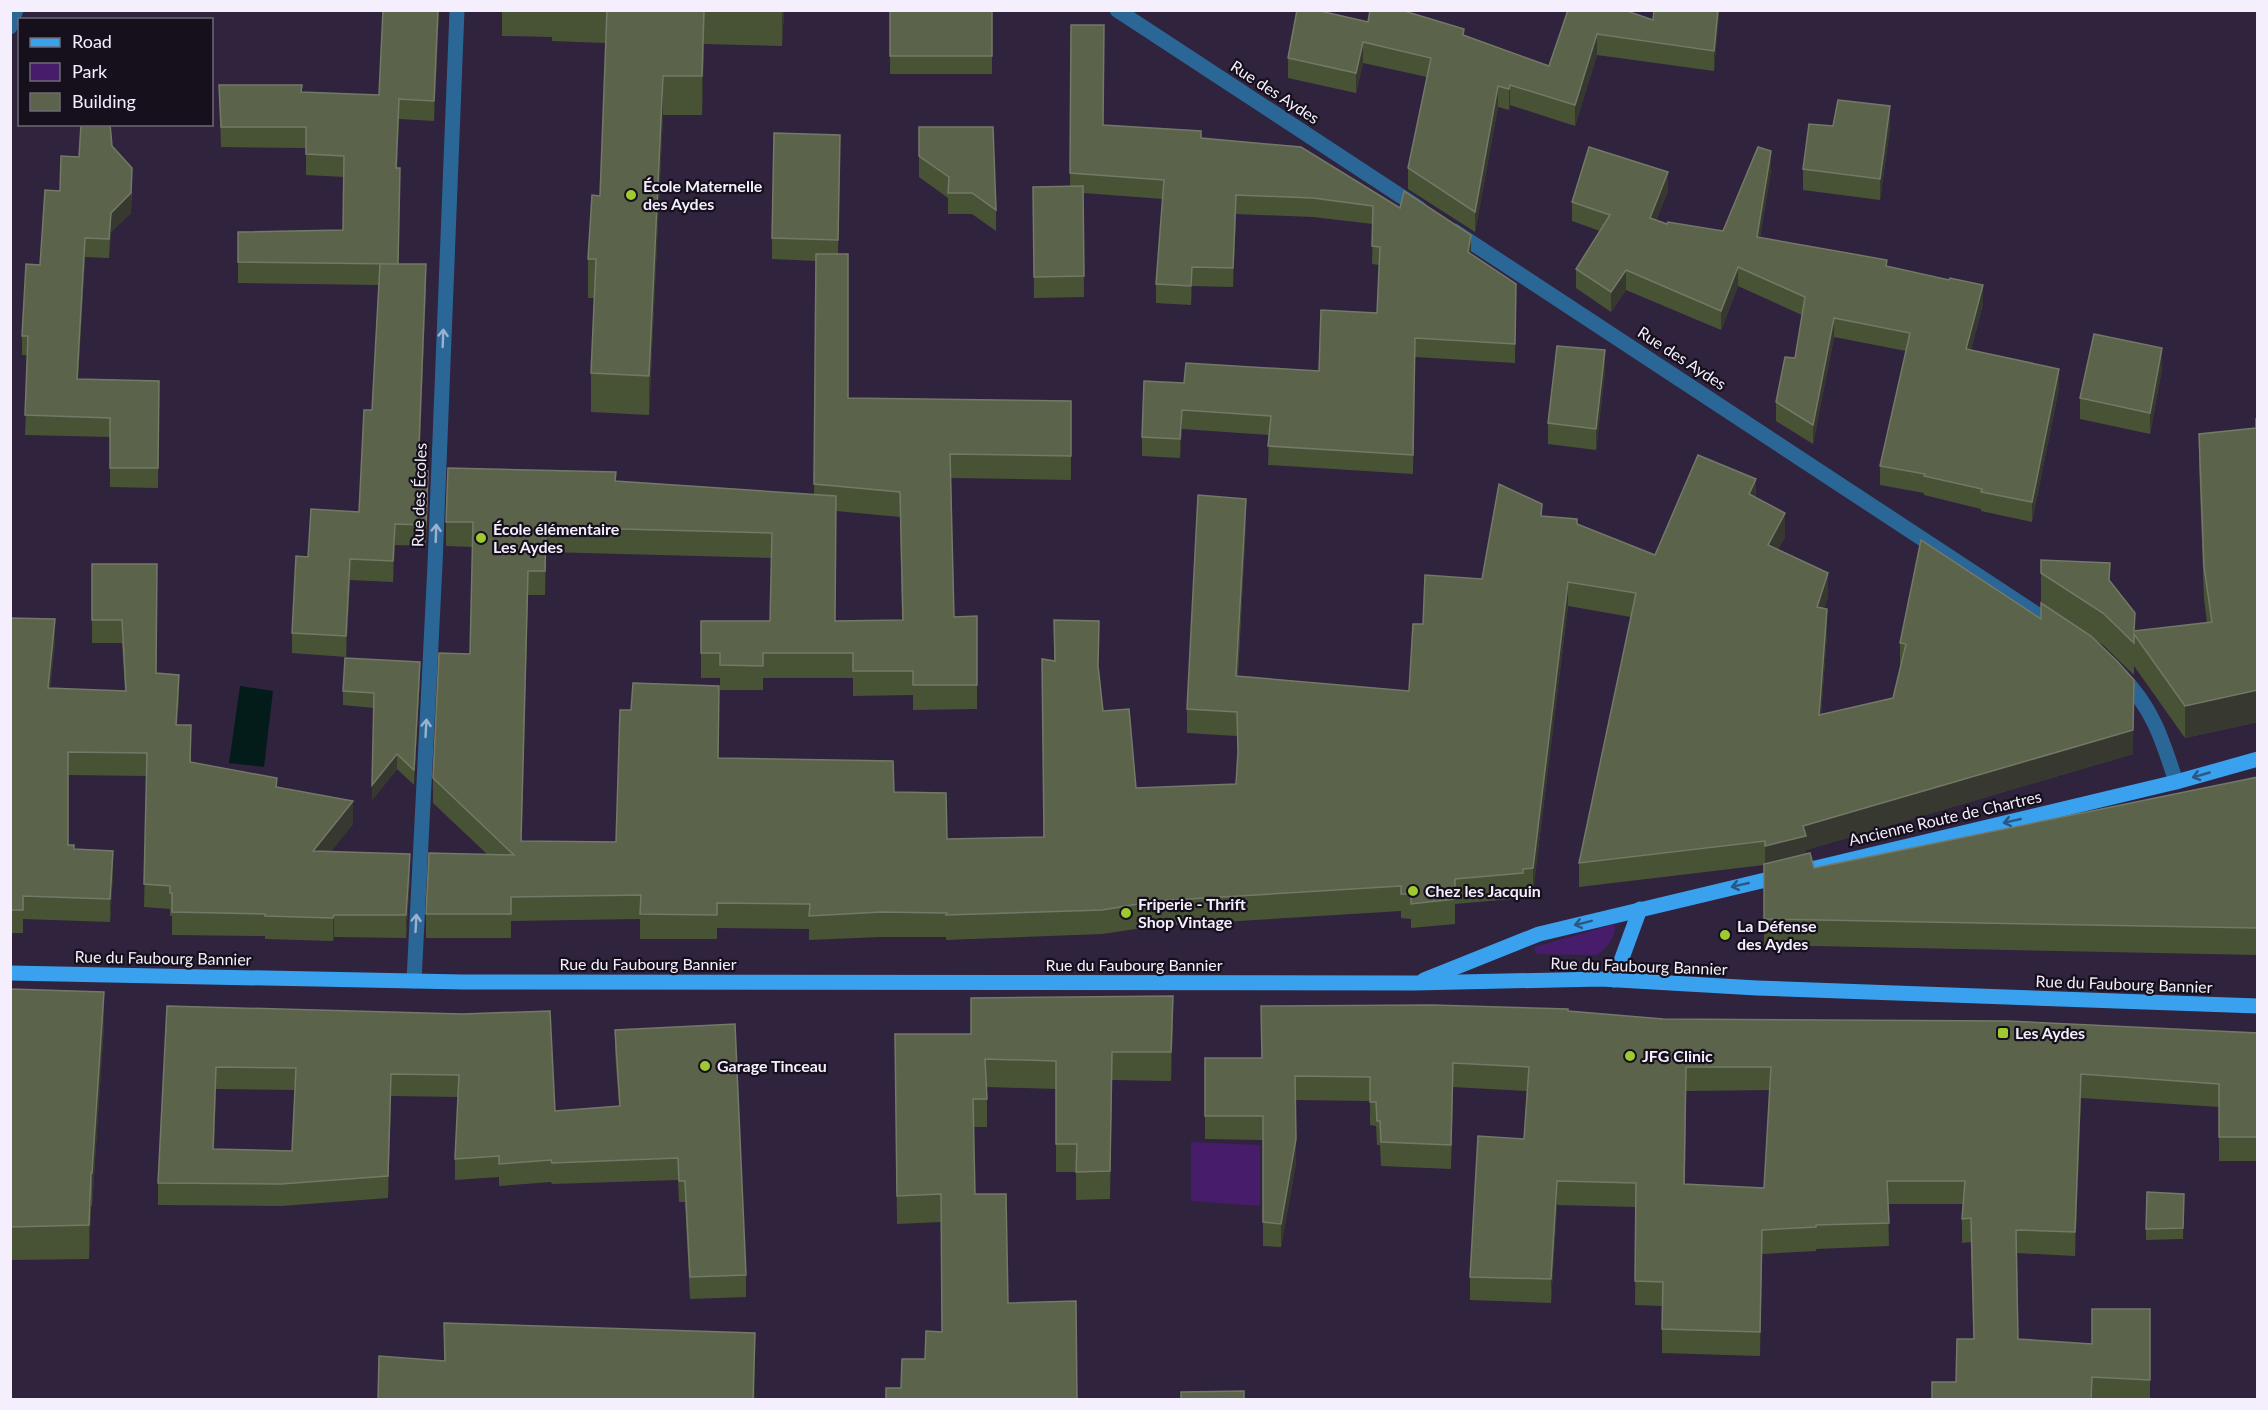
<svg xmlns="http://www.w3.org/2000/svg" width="2268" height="1410" font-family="Lato,sans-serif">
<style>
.green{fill:#471d6b}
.water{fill:#041c19}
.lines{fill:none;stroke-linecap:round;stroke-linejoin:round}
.minor{stroke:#2b6796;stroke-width:15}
.major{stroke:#3aa1ee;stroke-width:15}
.wall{fill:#485336;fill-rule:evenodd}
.shaded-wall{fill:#373930}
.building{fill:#5b634b;stroke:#737967;stroke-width:1.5;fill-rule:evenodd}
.oneway{stroke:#9ab1cf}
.oneway2{stroke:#285885}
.poi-dot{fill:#9dca30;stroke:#15101c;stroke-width:2}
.labels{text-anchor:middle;stroke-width:4.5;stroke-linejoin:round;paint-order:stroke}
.street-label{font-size:16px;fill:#f5eefd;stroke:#15101c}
.poi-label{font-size:16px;font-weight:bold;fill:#f5eefd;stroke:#15101c;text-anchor:start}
</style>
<rect width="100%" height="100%" fill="#30233e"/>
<g class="green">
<path d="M1615,924c1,12 -9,25 -18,31l-61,-1 -2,-7z"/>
<path d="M1191,1142l69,3v61l-69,-5z"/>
</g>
<path class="water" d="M240,686l33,5 -9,76 -35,-4z"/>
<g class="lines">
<g class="minor">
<path d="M1117,10l302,198"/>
<path d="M10,27l6,-17"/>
<path d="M1454,231l604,397"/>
<path d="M2120,675c32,31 43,66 56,107"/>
<path d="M414,981l21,-416 22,-555"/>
</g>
<g class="major">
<path d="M10,973l453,9 952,1 186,-4 156,9 501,18"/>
<path d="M1424,980l115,-46 637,-152 82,-23"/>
<path d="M1614,980l26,-71"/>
</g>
</g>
<g class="wall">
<path d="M439,10l-5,111 -35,-2 -2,49 3,21 -2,75 28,21 -7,186 9,21 -2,54 -31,-1 -2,37 -43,-2 -4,77 -54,-4v-20l16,-76 51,-45 13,-102 7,-125 -141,-2v-51l105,-2 1,-53 -38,-2v-27l-85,-1 -2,-62 83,7 77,3z"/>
<path d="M502,10h282l-2,36 -78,-2 -2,71h-39l-14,300 -58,-3v-39l4,-75h-7v-39l12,-63 6,-153 -54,-2v-4l-50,-1z"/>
<rect x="890" y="10" width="102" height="64"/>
<path d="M1568,10l85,10 66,-10 -5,61 -117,-16 -22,71 -65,-21 -1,5 -11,-3 -23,125 -67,-43v-21l19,-91 -64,-14 -7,30 -68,-15v-20l80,-36 96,13 85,31z"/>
<path d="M1071,25l32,100 98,13 100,9 170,107 45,30 -1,79 -100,-6 -2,117 -145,-9 1,-30 -87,-6 -2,29 -38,-2v-19l42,-54 135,-12 58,-58 2,-48 -7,-1 1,-40 -60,-7 -77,-3 -3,73 -41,-1 -1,19 -35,-2v-19l7,-85 -80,-6 1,104 -50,1 -1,-111h37z"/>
<path d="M1833,126l57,1 -10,73 -77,-10v-21z"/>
<path d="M919,127l77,83v21l-24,-17h-24v-16l-29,-21z"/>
<path d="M112,146l20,41 -1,26 -20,19 -2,26 -24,-1 -7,122 81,2 -1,107 -48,-1v-50l-85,-2 3,-80h-6v-19l18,-71 39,-108z"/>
<path d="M840,156l-2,98 10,144 223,3v79l-120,-2 3,139 23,-1v93l-64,1v-15l-60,1v-18h-90v12h-43v-12h-19v-57h69l2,-63 -226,-6 -1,43h-17l-7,246 95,1 103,-131 -1,47 176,34 53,47 96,-2 11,-177v-40l45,49 4,42 33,77 100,-4 2,-27 -1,-21 -50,-3v-24l59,-186 -8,153 171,15 14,-67 59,-45 60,-63 35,9 78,30 101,-57 29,39 -7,12 50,48 -4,11 3,26 -6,81 72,-17 7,-30v-25l141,-24v-59l69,22 25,49 72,-8 -3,-24 -5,-134v-31l57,-6v-9h2v303l-73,16 -51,-72v9l-31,-30 -8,-5 38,114 -327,96v4l8,14 444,-91v178l-494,-10v-80l-185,22v-24l52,-246 -63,-11 -35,286 -10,2v4l-68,6v20l-44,4v-9l-10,-1v-7l-245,15 -54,8 -156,6v-3h-65l-72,3v-11l-92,-1v11h-77v-20l-129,2v17h-85v-24l62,-59 -55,-52v-25l37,-124 3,-107 -27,-1v-24l170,-41 198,14 2,-234 -44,-2v-21zM836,511l64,6 2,103 -67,1z"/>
<path d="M1771,170l-11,68 127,28 96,38 -12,46 88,38 -27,134 -51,-11v-2l-57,-14v-2l-44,-8v-19l26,-115 -72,-14 -21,107 -37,-23v-19l19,-44 7,-43 -64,-29 -17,44 -95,-40 -15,22 -35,-24v-19l24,-38 -28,-10v-19l96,-11 -12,29 11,4 56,7z"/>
<path d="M2162,369l-12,65 -70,-15v-21z"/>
<path d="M1605,371l-9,79 -48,-6v-21z"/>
<path d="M92,564l64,109 23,25 -2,27 14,23v14l86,25 76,37 -22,27 79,26 -4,61 -72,-1 -1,4 -68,-2v-3l-93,-1v-19h-2v-7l-26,-2 3,-131 -79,-1v70l45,29 -3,48 -87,-3v14h-13v-315l45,24 -5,47 75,2 -3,-48h-30z"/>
<path d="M420,676l-6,109 -17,-16 -25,31 2,-92 -31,-3v-14z"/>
<path d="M10,989l94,37 -12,180h-1l-2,53 -79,1z"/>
<path d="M167,1006l295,8 93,97 64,-5 -4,-54v-22l131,245v22l-56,2 -5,-97h-6l-1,-22 -126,4 -1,-2 -52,4v-9l-44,3v-21l3,-62 -67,-1 -3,102 -107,8 -123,-1v-22zM216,1089l79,1 -3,61 -78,-2z"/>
<path d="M1261,1006l307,5 95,8 595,14v128h-39v-54l-138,-9 -6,158 -58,-3 1,86 74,5 58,-35v91h-218l24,-18 18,-43 -3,-97 -9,1v-24l1,-15h-75l1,42 -73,3v2l-54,3 -2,102 -98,-3v-47l-27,-1 1,-98 -79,-2 -6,98 -81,-3v-23l54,-138 3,-48 -74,-4 -2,82 -70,-3 -1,-21h-3l-1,-19 -6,-1v-24l-75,-1 1,63 -15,84 -18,-1v-106l-58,-1v-81h57zM1770,1090l-6,98 -79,-4 1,-93z"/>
<path d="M1173,1024l-2,57 -59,-1 -2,119 -34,1v-28h-20v-83l-69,-2v40h-14l2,67 33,109 -107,85 24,-29 17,-27 -1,-110 -44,2 -2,-190h76z"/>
<path d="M2184,1194l-1,45 -37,1v-11z"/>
<path d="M444,1323l311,47v30h-377l66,-39z"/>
</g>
<g class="shaded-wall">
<path d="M438,10h1l-5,111v-20z"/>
<path d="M704,10v34l-2,71v-39z"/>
<path d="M782,10h2l-2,36z"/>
<path d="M1718,10h1v7l-5,54v-20z"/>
<path d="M1597,34v21l-22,71v-21z"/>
<path d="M1363,42v21l-7,30v-20z"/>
<path d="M663,76v39l-14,300v-39z"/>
<path d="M1510,85v20l-1,5v-21z"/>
<path d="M1498,86v21l-23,125v-20z"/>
<path d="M399,99v20l-3,70v-21z"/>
<path d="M1890,106v21l-10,73v-21z"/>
<path d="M1771,151v19l-14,87v-20z"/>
<path d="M132,168l-1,45 -20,19 -2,26 2,-45z"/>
<path d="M1668,172v19l-18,46v-19z"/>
<path d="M1236,195v19l-3,73v-19z"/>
<path d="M1471,235v18l-3,17v-18z"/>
<path d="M85,238v19l-8,142v-20z"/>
<path d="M426,264v21l-8,206v-20z"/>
<path d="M1192,267v19l-1,19v-19z"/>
<path d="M1738,267v19l-17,44v-19z"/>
<path d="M1626,270v20l-15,22v-20z"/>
<path d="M1983,285v19l-17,64v-19z"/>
<path d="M1834,318v19l-21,107v-19z"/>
<path d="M2162,348v21l-12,65v-21z"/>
<path d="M1605,350v21l-9,79v-21z"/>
<path d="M2059,369v19l-27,134v-20z"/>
<path d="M1182,410v19l-2,29v-19z"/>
<path d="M428,471v21l-2,54v-21z"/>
<path d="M1756,479v24l-7,-9z"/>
<path d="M1246,499v24l-10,177v-24z"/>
<path d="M1785,513v24l-17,32v-24z"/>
<path d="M395,524v21l-2,37v-21z"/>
<path d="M350,559v21l-4,77v-21z"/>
<path d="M528,571v24l-7,270v-24z"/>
<path d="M1828,573v24l-11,34v-24z"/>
<path d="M1568,582v24l-35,286v-24z"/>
<path d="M1827,609v25l-8,106v-25z"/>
<path d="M55,619v23l-7,69v-23z"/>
<path d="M420,662v14l-6,109v-15z"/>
<path d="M179,675v23l-3,49v-22z"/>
<path d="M2134,680l-1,74 -327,96v10l-41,10v-24l38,-20z"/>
<path d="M2258,690v32l-73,16v-32z"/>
<path d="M397,754v15l-25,31v-15z"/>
<path d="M353,801v23l-40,50v-23z"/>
<path d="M113,851v23l-3,48v-23z"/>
<path d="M410,854v23l-4,61v-23z"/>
<path d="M334,915v22l-1,4v-23z"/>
<path d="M104,992v34l-12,180v-33z"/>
<path d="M1173,996v28l-2,57v-29z"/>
<path d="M1112,1052v28l-2,119v-28z"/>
<path d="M216,1067v22l-3,82v-22z"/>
<path d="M391,1074v22l-3,102v-22z"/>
<path d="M2081,1074v24l-6,158v-24z"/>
<path d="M1296,1139v24l-15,84v-23z"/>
<path d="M91,1173v33l-2,53v-34z"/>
<path d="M1557,1181v24l-6,98v-24z"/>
<path d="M1762,1230v24l-2,102v-24z"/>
<path d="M755,1333v67h-2z"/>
</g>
<g class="building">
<path d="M383,10h55l-4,91 -35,-2 -3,69h4l-2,96h28l-8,207h10l-2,54 -31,-1 -2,37 -43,-2 -4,77 -54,-3 4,-77 12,1 3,-48 48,3 5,-102h8l8,-146h17l-159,-2v-30l105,-2 1,-74 -38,-2v-27h-85l-2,-42h83l-1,7 78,3z"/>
<path d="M607,10h97l-2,66h-39l-14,300 -58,-3 5,-114h-8l4,-64 8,1z"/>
<rect x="890" y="10" width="102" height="46"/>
<path d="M1297,10h19l52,12 2,-12h31l63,19 -1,6 86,31 19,-56h56l29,10 1,-10h64l-4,41 -117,-17 -22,71 -65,-20 -1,4 -11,-3 -23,126 -67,-44 23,-110 -68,-16 -7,31 -68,-15z"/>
<path d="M1071,25h33l-1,100 98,6v7l100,9 99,61 4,-17 67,44 -3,17 48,32 -1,60 -100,-6 -2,117 -145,-9 3,-30 -89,-6 -2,29 -38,-2 2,-56 40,2 2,-20 133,8 2,-61 56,3 3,-66 -8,-1 1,-40 -60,-8 -77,-3 -3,73 -41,-1 -1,19 -35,-2 8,-104 -94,-7z"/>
<path d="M1838,100l52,6 -10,73 -77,-10 6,-45 24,2z"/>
<path d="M81,124h29l2,22 20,22 -1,25 -20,20 -2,26 -24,-1 -8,141 82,2 -1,87h-48v-50l-85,-3 3,-79h-6l4,-72 14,1 5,-75 15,1 1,-35 18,1z"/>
<path d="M919,127h74l3,83 -24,-17h-24l1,-16 -30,-21z"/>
<path d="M774,133l66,2 -2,105 -66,-2z"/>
<path d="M1589,147l79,25 -18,46 17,6 1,-2 55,9 35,-84 13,4 -14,86 130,23 -1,6 63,14 1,-2 33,7 -17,64 93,20 -27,133 -51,-10 1,-3 -58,-13 1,-2 -45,-8 30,-133 -76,-15 -21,107 -37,-23 9,-45 10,1 10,-61 -67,-30 -17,44 -95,-41 -15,22 -35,-23 34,-54 -38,-13z"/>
<path d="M1083,186l1,90 -50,1 -1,-90z"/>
<path d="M816,254h32v144l223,3v55l-121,-2 4,163 23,-1v69h-64v-14h-60v-18h-90v13l-43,-1v-12h-19v-32h69l2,-88 -226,-6 -1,44h-17l-7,270 95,1 4,-132h11l2,-27 86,3 -1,72 175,3 1,31 52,1 1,46 97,-2 -2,-178 13,2 -1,-41 45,1 -1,45 5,45 26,-2 7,79 100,-4 2,-32 -1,-40 -50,-3 11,-214 48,4 -10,177 173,15 4,-67h10l2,-49 57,4 17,-95 43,20 -1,12 36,3v5l78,31 43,-100 58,24 -7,15 36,19 -17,32 60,28 -11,34 10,2 -8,106 74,-17 13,-54 -6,-1 21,-103 120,79v-16l50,33 27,26 16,18 -1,50 -330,96 3,10 -41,10v-5l-186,22 57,-270 -68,-11 -35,286 -10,1v4l-68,6v20l-44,5v-10h-10v-8l-245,15 -54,9 -156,5 1,-2 -66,-1 -72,4 1,-12 -93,-1v12l-77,-1 1,-19 -130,2v17h-85l3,-61 85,2 -81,-77 6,-125 31,1 3,-132h-27l2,-54 168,4 -1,9 221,15 -1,125 68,-1 -3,-128 -86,-8z"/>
<path d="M2094,334l68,14 -12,65 -70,-15z"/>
<path d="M1557,346l48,4 -9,79 -48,-6z"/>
<path d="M2256,419h2v271l-73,16 -51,-72v9l-31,-30 -62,-40v-13l69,3 -1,17 26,33 -1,18 78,-9 -8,-55 -5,-133 57,-6z"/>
<path d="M92,564h65l-1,109 23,2 -3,50h15l-1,37 87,16 -1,9 77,14 -40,50 97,3 -4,61h-72l-1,3 -68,-2v-2l-93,-2v-19h-2v-7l-26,-2 3,-131 -79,-1v93h6v4l39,2 -3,48 -87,-3v14h-13v-292l45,1 -7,69 78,3 -4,-71h-30z"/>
<path d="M345,658l75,4 -6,108 -17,-16 -25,31 2,-92 -31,-2z"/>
<path d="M2258,777v151l-494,-9v-55l46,-11 4,15z"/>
<path d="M10,989l94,3 -12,181h-1l-2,52 -79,2z"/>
<path d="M1173,996l-2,56h-59l-2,119 -34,1 1,-28h-21v-83l-71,-2 2,40h-14l2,95h31l2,109 68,-2 1,99h-191v-12h15l1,-29h23l1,-28 16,1 -1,-138 -44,2 -2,-162h76v-36z"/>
<path d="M1432,1005l136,4v2l95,8 345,2 250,12v104h-39v-53l-138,-10 -6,158 -59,-2 2,109 74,5v-35h58v71l-58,-3 -1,23h-159v-18h24l1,-43h17l-3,-121 -9,1 3,-38h-78l2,42 -73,2v2l-54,3 -2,102 -98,-3 1,-47 -28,-1 1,-98 -79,-2 -6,98 -81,-2 8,-141 46,3 5,-72 -76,-4 -2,82 -70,-3 -1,-21h-3l-1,-19h-6v-25l-75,-1 1,63 -15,85 -18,-2v-106h-58v-58h57l-1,-52zM1686,1067h85l-7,121 -80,-4z"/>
<path d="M167,1006l295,8 88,-3 5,100 65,-5 -5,-76 120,-6 11,251 -56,2 -5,-96h-6l-1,-23 -126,5 -1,-3 -52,4v-8l-44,3 4,-84 -68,-1 -3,102 -107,8 -123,-1zM216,1067l80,1 -4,83 -79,-2z"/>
<path d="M2147,1192l37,2 -1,34 -37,1z"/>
<path d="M444,1323l311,10 -2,67h-375l1,-44 66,5z"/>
<path d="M1244,1391v9h-63v-8z"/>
</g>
<defs><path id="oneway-shaft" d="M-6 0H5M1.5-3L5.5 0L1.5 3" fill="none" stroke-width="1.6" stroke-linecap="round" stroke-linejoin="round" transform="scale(1.5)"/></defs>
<g class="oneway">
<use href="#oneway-shaft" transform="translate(443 338) rotate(-88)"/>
<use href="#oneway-shaft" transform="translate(436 533) rotate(-88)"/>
<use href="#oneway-shaft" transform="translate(426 728) rotate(-87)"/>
<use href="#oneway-shaft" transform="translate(416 923) rotate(-87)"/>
</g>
<g class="oneway2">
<use href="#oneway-shaft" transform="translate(2201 775) rotate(164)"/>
<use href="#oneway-shaft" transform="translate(2012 821) rotate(167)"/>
<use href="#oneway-shaft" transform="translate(1740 885) rotate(167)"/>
<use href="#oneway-shaft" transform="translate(1583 923) rotate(166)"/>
</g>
<g class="poi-dot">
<circle cx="631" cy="195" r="6"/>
<circle cx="481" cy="538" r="6"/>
<circle cx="1413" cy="891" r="6"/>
<circle cx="1126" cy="913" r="6"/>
<circle cx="1725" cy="935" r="6"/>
<rect x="1997" y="1027" width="12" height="12" rx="3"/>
<circle cx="1630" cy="1056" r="6"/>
<circle cx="705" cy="1066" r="6"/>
</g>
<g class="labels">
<g class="street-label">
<text transform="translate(1275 92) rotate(33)" y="6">Rue des Aydes</text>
<text transform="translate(1682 358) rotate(33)" y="6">Rue des Aydes</text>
<text transform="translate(419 495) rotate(-88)" y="6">Rue des Écoles</text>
<text transform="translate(1945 818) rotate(-13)" y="6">Ancienne Route de Chartres</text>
<text transform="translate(163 958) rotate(1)" y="6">Rue du Faubourg Bannier</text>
<text x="648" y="970">Rue du Faubourg Bannier</text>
<text x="1134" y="971">Rue du Faubourg Bannier</text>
<text transform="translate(1639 966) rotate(2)" y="6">Rue du Faubourg Bannier</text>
<text transform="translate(2124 984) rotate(2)" y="6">Rue du Faubourg Bannier</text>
</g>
<g class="poi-label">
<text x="643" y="192">École Maternelle<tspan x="643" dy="18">des Aydes</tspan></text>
<text x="493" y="535">École élémentaire<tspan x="493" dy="18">Les Aydes</tspan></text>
<text x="1425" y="897">Chez les Jacquin</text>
<text x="1138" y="910">Friperie - Thrift<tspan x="1138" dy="18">Shop Vintage</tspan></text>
<text x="1737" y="932">La Défense<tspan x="1737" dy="18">des Aydes</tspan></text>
<text x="2015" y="1039">Les Aydes</text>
<text x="1642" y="1062">JFG Clinic</text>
<text x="717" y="1072">Garage Tinceau</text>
</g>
</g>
<rect width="2268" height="1410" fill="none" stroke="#f5eefd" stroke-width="24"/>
<rect x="18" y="18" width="195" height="108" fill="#15101c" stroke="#6f6976" stroke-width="1.5"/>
<rect x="30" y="38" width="30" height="9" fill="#3aa1ee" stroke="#6f6976" stroke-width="1.5"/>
<text x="72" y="48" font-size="18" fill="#f5eefd">Road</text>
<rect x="30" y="63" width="30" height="18" fill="#471d6b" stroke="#6f6976" stroke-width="1.5"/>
<text x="72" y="78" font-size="18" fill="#f5eefd">Park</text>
<rect x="30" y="93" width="30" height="18" fill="#5b634b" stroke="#6f6976" stroke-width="1.5"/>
<text x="72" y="108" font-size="18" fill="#f5eefd">Building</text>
</svg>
